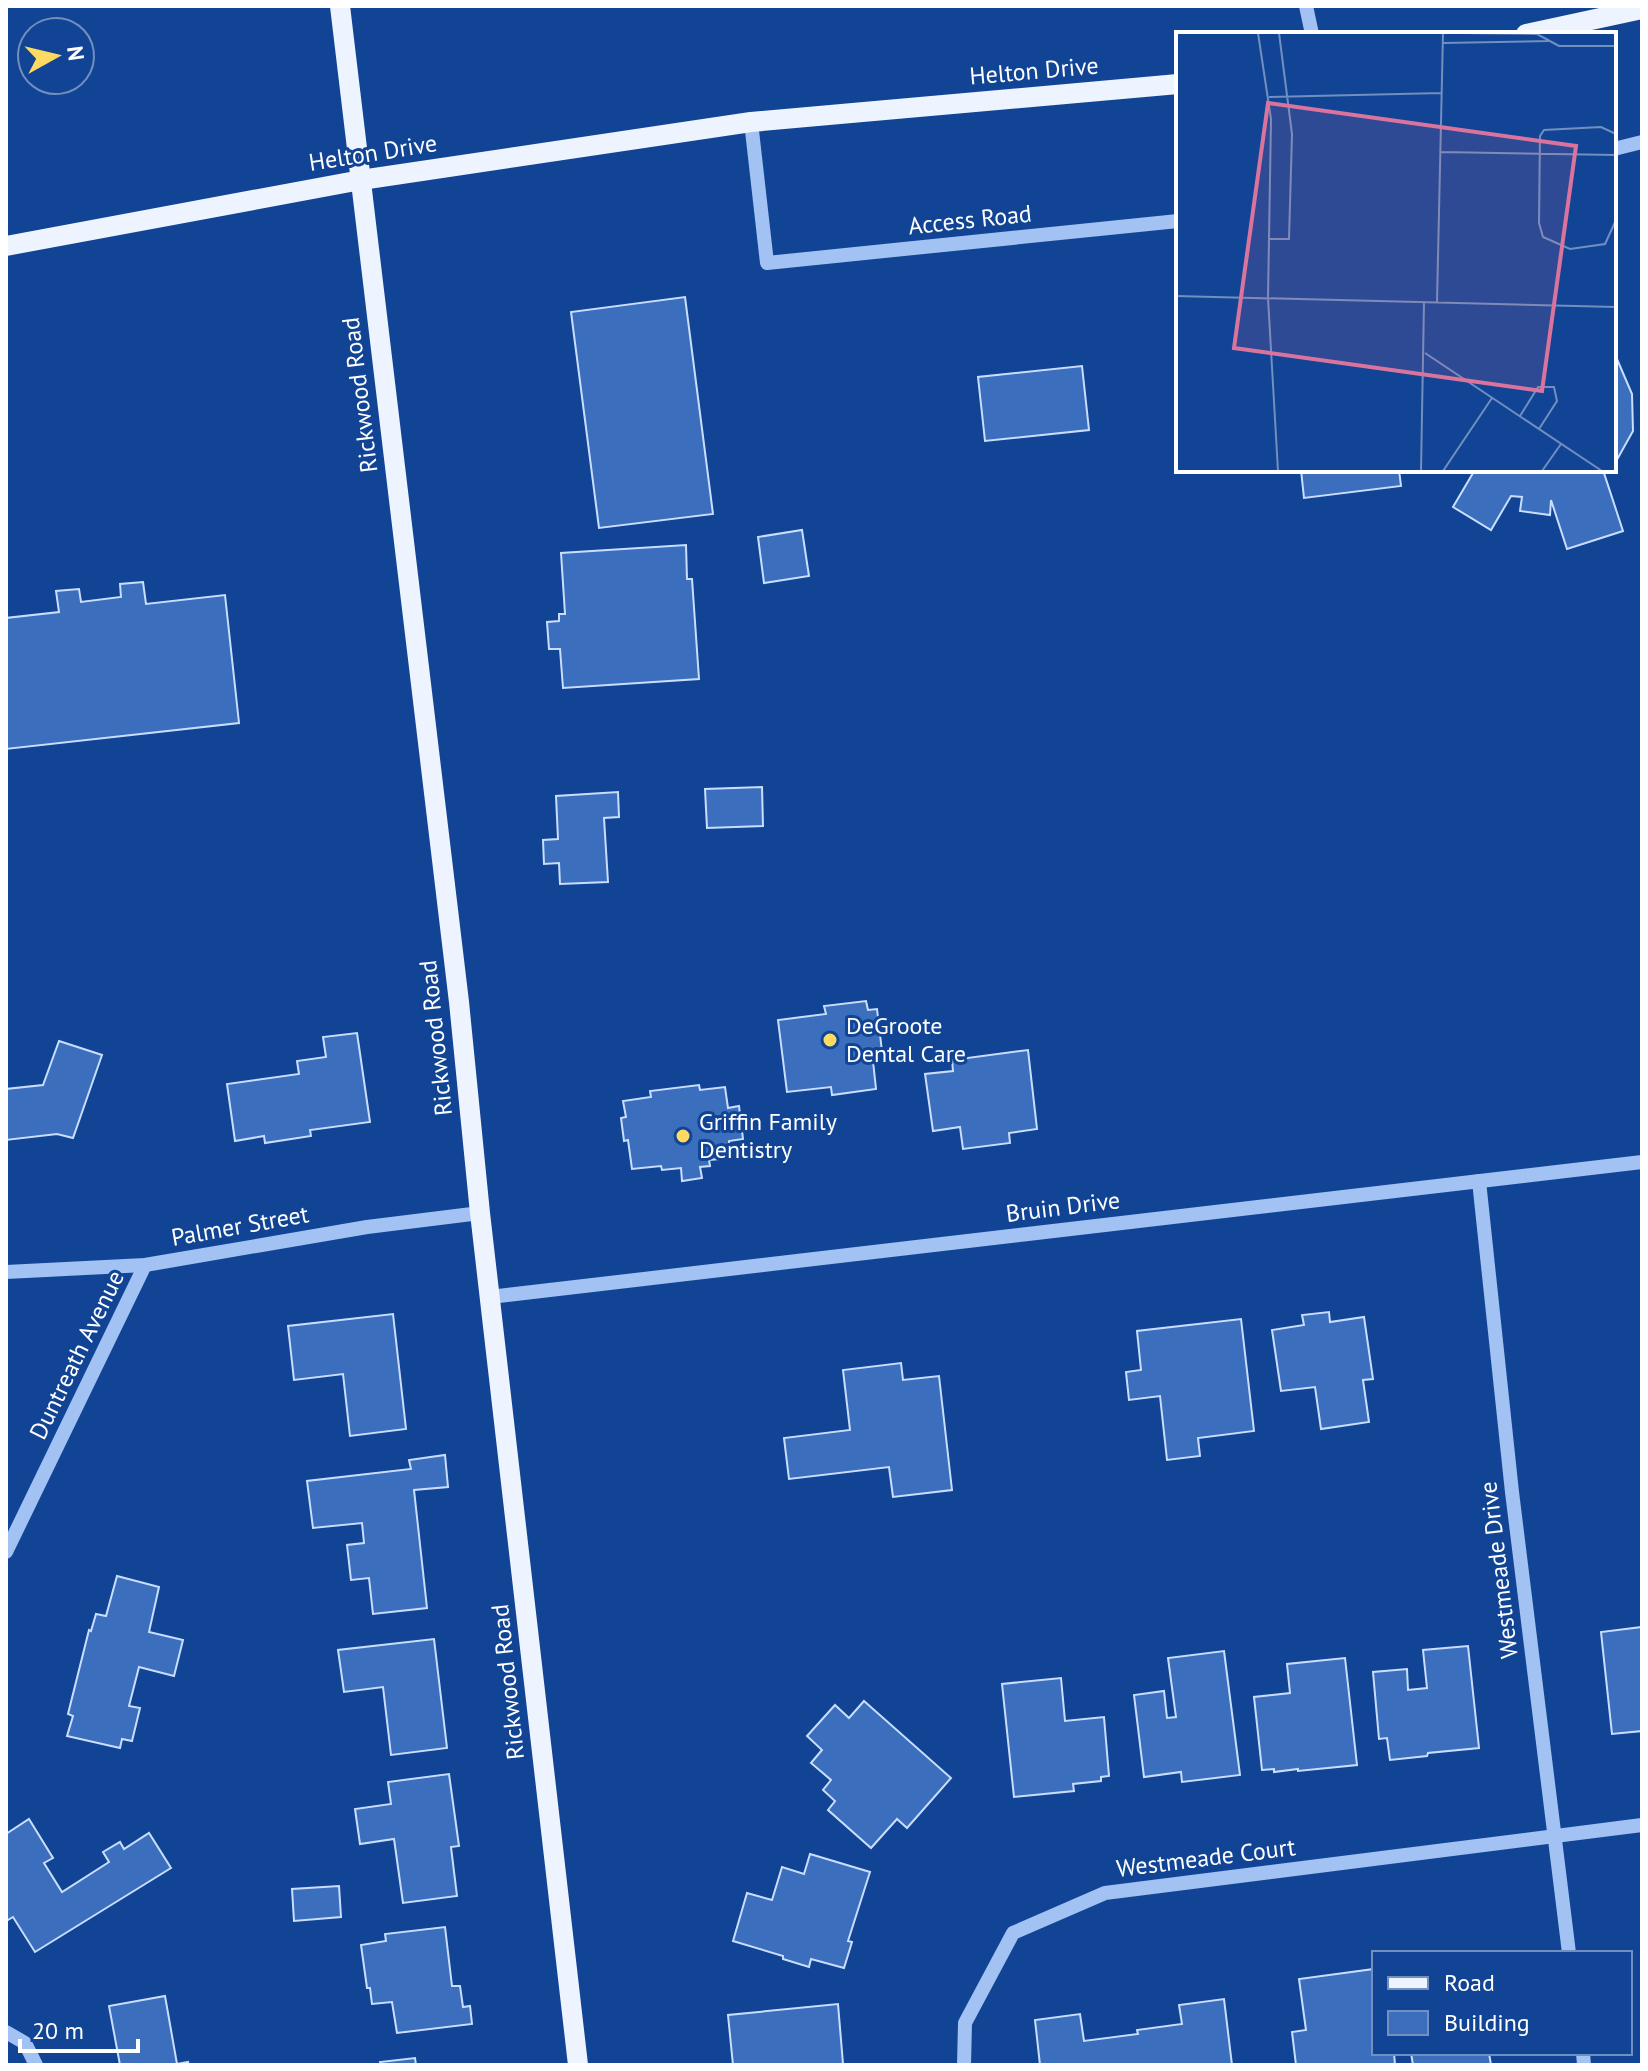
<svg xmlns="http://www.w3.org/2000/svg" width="1648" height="2071" font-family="'PT Sans',sans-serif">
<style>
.building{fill:#3b6ebd;stroke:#c9defd;stroke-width:2}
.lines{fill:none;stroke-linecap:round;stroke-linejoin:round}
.minor{stroke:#a1c2f3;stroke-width:14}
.major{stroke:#edf3ff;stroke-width:20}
.poi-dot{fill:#ffda63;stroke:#124495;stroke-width:3}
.labels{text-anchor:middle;stroke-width:6;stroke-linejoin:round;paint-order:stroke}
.street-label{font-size:24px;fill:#fff;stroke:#124495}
.poi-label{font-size:24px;fill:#fff;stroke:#124495;text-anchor:start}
.inset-road{fill:none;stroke:#718fbf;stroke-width:2}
.view{fill:#da749d;fill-opacity:0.15;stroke:#da749d;stroke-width:4}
.inset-edge{fill:none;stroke:#fff;stroke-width:4}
</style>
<rect width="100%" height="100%" fill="#124495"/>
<g class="building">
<path d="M685,297l28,217 -114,14 -28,-216z"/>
<path d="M1614,352l18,42 1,37 -19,34z"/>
<path d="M1082,366l7,64 -104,11 -7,-64z"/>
<path d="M1301,470h98l2,16 -97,12z"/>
<path d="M1471,470h137l-4,3 19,58 -56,18 -16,-49 -1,15 -30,-4 2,-14 -11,-1 -20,34 -38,-23 20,-34z"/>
<path d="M802,530l7,46 -45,7 -6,-46z"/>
<path d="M686,545l1,34h5l7,100 -136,9 -3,-39h-11l-2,-27 12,-1v-7h6l-4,-61z"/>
<path d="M143,582l3,22 79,-9 14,128 -233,26v-131l53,-6 -3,-21 23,-2 2,13 40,-5 -1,-13z"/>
<path d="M762,787l1,39 -56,2 -2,-39z"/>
<path d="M618,792l1,25 -15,1 4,64 -48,2 -1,-21 -15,1 -1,-24 15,-1 -2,-43z"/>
<path d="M866,1001l2,9 9,-1 6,51 -10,1 3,28 -44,6 -1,-8 -44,5 -9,-72 48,-6 -2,-8z"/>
<path d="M357,1033l13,89 -60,8 1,6 -46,7 -1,-7 -29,5 -8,-57 72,-10 -2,-13 29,-4 -3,-20z"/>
<path d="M59,1041l43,14 -29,83 -16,-4 -51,6v-51l37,-4z"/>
<path d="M1028,1050l9,79 -28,4 1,10 -47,6 -3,-22 -27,4 -8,-57 28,-3 -1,-11z"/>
<path d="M699,1085l1,5 25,-3 3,21 11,-2 4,33 -14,2 1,17 -21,2 1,6 -10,1 2,11 -20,3 -1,-13 -19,2 -1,-4 -29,3 -4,-29 -4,1 -3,-23 5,-1 -3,-16 28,-4 -1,-6z"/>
<path d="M1329,1312l1,10 34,-5 9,62 -10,1 6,42 -48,7 -6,-42 -34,4 -9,-61 32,-5 -2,-10z"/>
<path d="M393,1314l13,115 -56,7 -7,-62 -49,6 -6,-54z"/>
<path d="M1241,1319l13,112 -56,7 2,18 -33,4 -7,-64 -31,4 -3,-28 15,-2 -4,-39z"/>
<path d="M901,1363l2,17 36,-4 13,114 -59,7 -4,-30 -100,12 -5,-41 66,-8 -7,-60z"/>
<path d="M445,1455l3,32 -34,3 13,118 -54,6 -4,-36 -18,2 -4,-35 17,-2 -2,-20 -49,5 -6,-47 104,-12 -2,-9z"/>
<path d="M117,1576l42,11 -10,45 34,8 -9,36 -35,-9 -10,39 11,2 -8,33 -10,-2 -2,9 -53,-12 6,-20 -5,-2 21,-84 2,1 5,-17 10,2z"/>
<path d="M1642,1627v104l-30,3 -11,-102z"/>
<path d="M434,1639l13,109 -56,7 -8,-68 -39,5 -6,-42z"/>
<path d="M1468,1646l11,102 -51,5 -1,3 -37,4 -3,-22 -8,1 -6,-67 34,-3 1,21 19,-2 -4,-38z"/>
<path d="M1224,1651l16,124 -58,7 -1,-10 -37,5 -10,-82 30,-4 3,27 9,-1 -8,-59z"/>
<path d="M1345,1658l12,107 -59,6v-2l-24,3v-3l-12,1 -8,-73 36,-4 -3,-29z"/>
<path d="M1061,1678l4,43 39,-4 5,59 -8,1v4l-28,3 1,7 -60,6 -12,-113z"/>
<path d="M864,1701l87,77 -44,50 -10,-9 -26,29 -43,-38 7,-9 -12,-11 8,-10 -20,-17 11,-13 -15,-14 28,-31 14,13z"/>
<path d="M449,1774l10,72 -8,1 6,49 -54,7 -9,-64 -34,5 -5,-35 36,-5 -3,-22z"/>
<path d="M29,1819l24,39 -9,5 18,29 47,-30 -6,-10 17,-10 4,7 25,-16 22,35 -136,84 -22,-35 -5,3 -2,-3v-83z"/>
<path d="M810,1854l60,18 -22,69 4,1 -8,26 -33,-9 -2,8 -26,-8v-3l-50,-15 14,-48 25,7 10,-33 22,7z"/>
<path d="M339,1886l2,31 -47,4 -2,-32z"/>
<path d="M445,1927l7,59h8l3,21 7,-1 2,18 -75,9 -5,-31 -20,2 -2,-16h-3l-6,-43 25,-4 -1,-7z"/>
<path d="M1374,1969v84h20l1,12h-99l-4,-33 14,-2 -7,-51z"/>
<path d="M165,1996l12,68 11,-2 1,3h-69l-11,-59z"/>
<path d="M1224,1999l8,66h-192l-5,-45 45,-6 4,27 54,-7 -1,-4 45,-6 -3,-19z"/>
<path d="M838,2004l5,60 -110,1 -5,-50z"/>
<path d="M1411,2053h78l2,12h-78z"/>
<path d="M415,2058l1,7h-35l-1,-3z"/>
</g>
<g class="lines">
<g class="minor">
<path d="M1306,6l6,28"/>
<path d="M751,122l16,141 411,-42"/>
<path d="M1614,149l28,-7"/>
<path d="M1479,1181l33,311 57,461"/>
<path d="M6,1272l139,-7 222,-38 113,-14"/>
<path d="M490,1297l1152,-135"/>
<path d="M6,1552l139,-287"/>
<path d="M6,2032l19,11 11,22"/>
<path d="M1583,2053l1,12"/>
<path d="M964,2065l1,-42 48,-90 92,-40 537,-68"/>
</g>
<g class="major">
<path d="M340,6l119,996 21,211 98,852"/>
<path d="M1526,34l116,-25"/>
<path d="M6,246l355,-66 390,-58 427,-38"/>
</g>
</g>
<g class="poi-dot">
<circle cx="830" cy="1040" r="8"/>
<circle cx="683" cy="1136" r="8"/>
</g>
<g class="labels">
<g class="street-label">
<text transform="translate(1034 71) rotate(-5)" y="8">Helton Drive</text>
<text transform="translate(373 153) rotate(-9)" y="8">Helton Drive</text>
<text transform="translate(970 220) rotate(-6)" y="8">Access Road</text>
<text transform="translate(360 395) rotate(-97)" y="8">Rickwood Road</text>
<text transform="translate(436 1038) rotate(-96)" y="8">Rickwood Road</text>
<text transform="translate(1063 1207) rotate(-7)" y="8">Bruin Drive</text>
<text transform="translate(240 1226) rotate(-10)" y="8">Palmer Street</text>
<text transform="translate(77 1355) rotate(-64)" y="8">Duntreath Avenue</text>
<text transform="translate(1499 1570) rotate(-97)" y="8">Westmeade Drive</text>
<text transform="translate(508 1682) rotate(-96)" y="8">Rickwood Road</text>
<text transform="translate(1206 1858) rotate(-7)" y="8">Westmeade Court</text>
</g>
<g class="poi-label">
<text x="846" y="1034">DeGroote<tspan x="846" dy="28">Dental Care</tspan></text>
<text x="699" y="1130">Griffin Family<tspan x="699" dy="28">Dentistry</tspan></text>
</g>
</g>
<g transform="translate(1176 32)">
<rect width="440" height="440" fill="#124495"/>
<path class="inset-road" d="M82,1l13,86 -3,179 10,173M286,1l75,1 22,12h57M267,11l106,-2M93,65l173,-4M440,102l-15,-7 -57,3 -4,6 -1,87 4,14 27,12 35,-5 11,-24M265,120l175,3M92,207h21l3,-105 -13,-101M0,264l440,11M261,270l6,-269M249,321l177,118M344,384l18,-29h16l3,14 -18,28M245,439l3,-169M267,439l49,-73M366,439l19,-27"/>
<path class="view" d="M92,71l308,43 -34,245 -308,-43z"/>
<rect width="440" height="440" class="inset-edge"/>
</g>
<rect width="1648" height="2071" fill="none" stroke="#ffffff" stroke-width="16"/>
<rect x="1372" y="1951" width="260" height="104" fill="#124495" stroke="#718fbf" stroke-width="2"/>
<rect x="1388" y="1977" width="40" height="12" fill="#edf3ff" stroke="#718fbf" stroke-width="2"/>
<text x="1444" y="1991" font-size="24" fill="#ffffff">Road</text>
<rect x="1388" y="2011" width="40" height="24" fill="#3b6ebd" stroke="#718fbf" stroke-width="2"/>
<text x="1444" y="2031" font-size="24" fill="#ffffff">Building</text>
<g transform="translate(56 56) rotate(82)"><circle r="38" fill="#124495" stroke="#718fbf" stroke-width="2"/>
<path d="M0-6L14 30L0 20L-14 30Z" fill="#ffda63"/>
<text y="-12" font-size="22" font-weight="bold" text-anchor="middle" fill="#ffffff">N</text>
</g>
<path d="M20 2039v12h118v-12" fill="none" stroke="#ffffff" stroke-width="4"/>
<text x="32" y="2039" font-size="24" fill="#ffffff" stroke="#124495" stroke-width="6" paint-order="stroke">20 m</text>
</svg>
